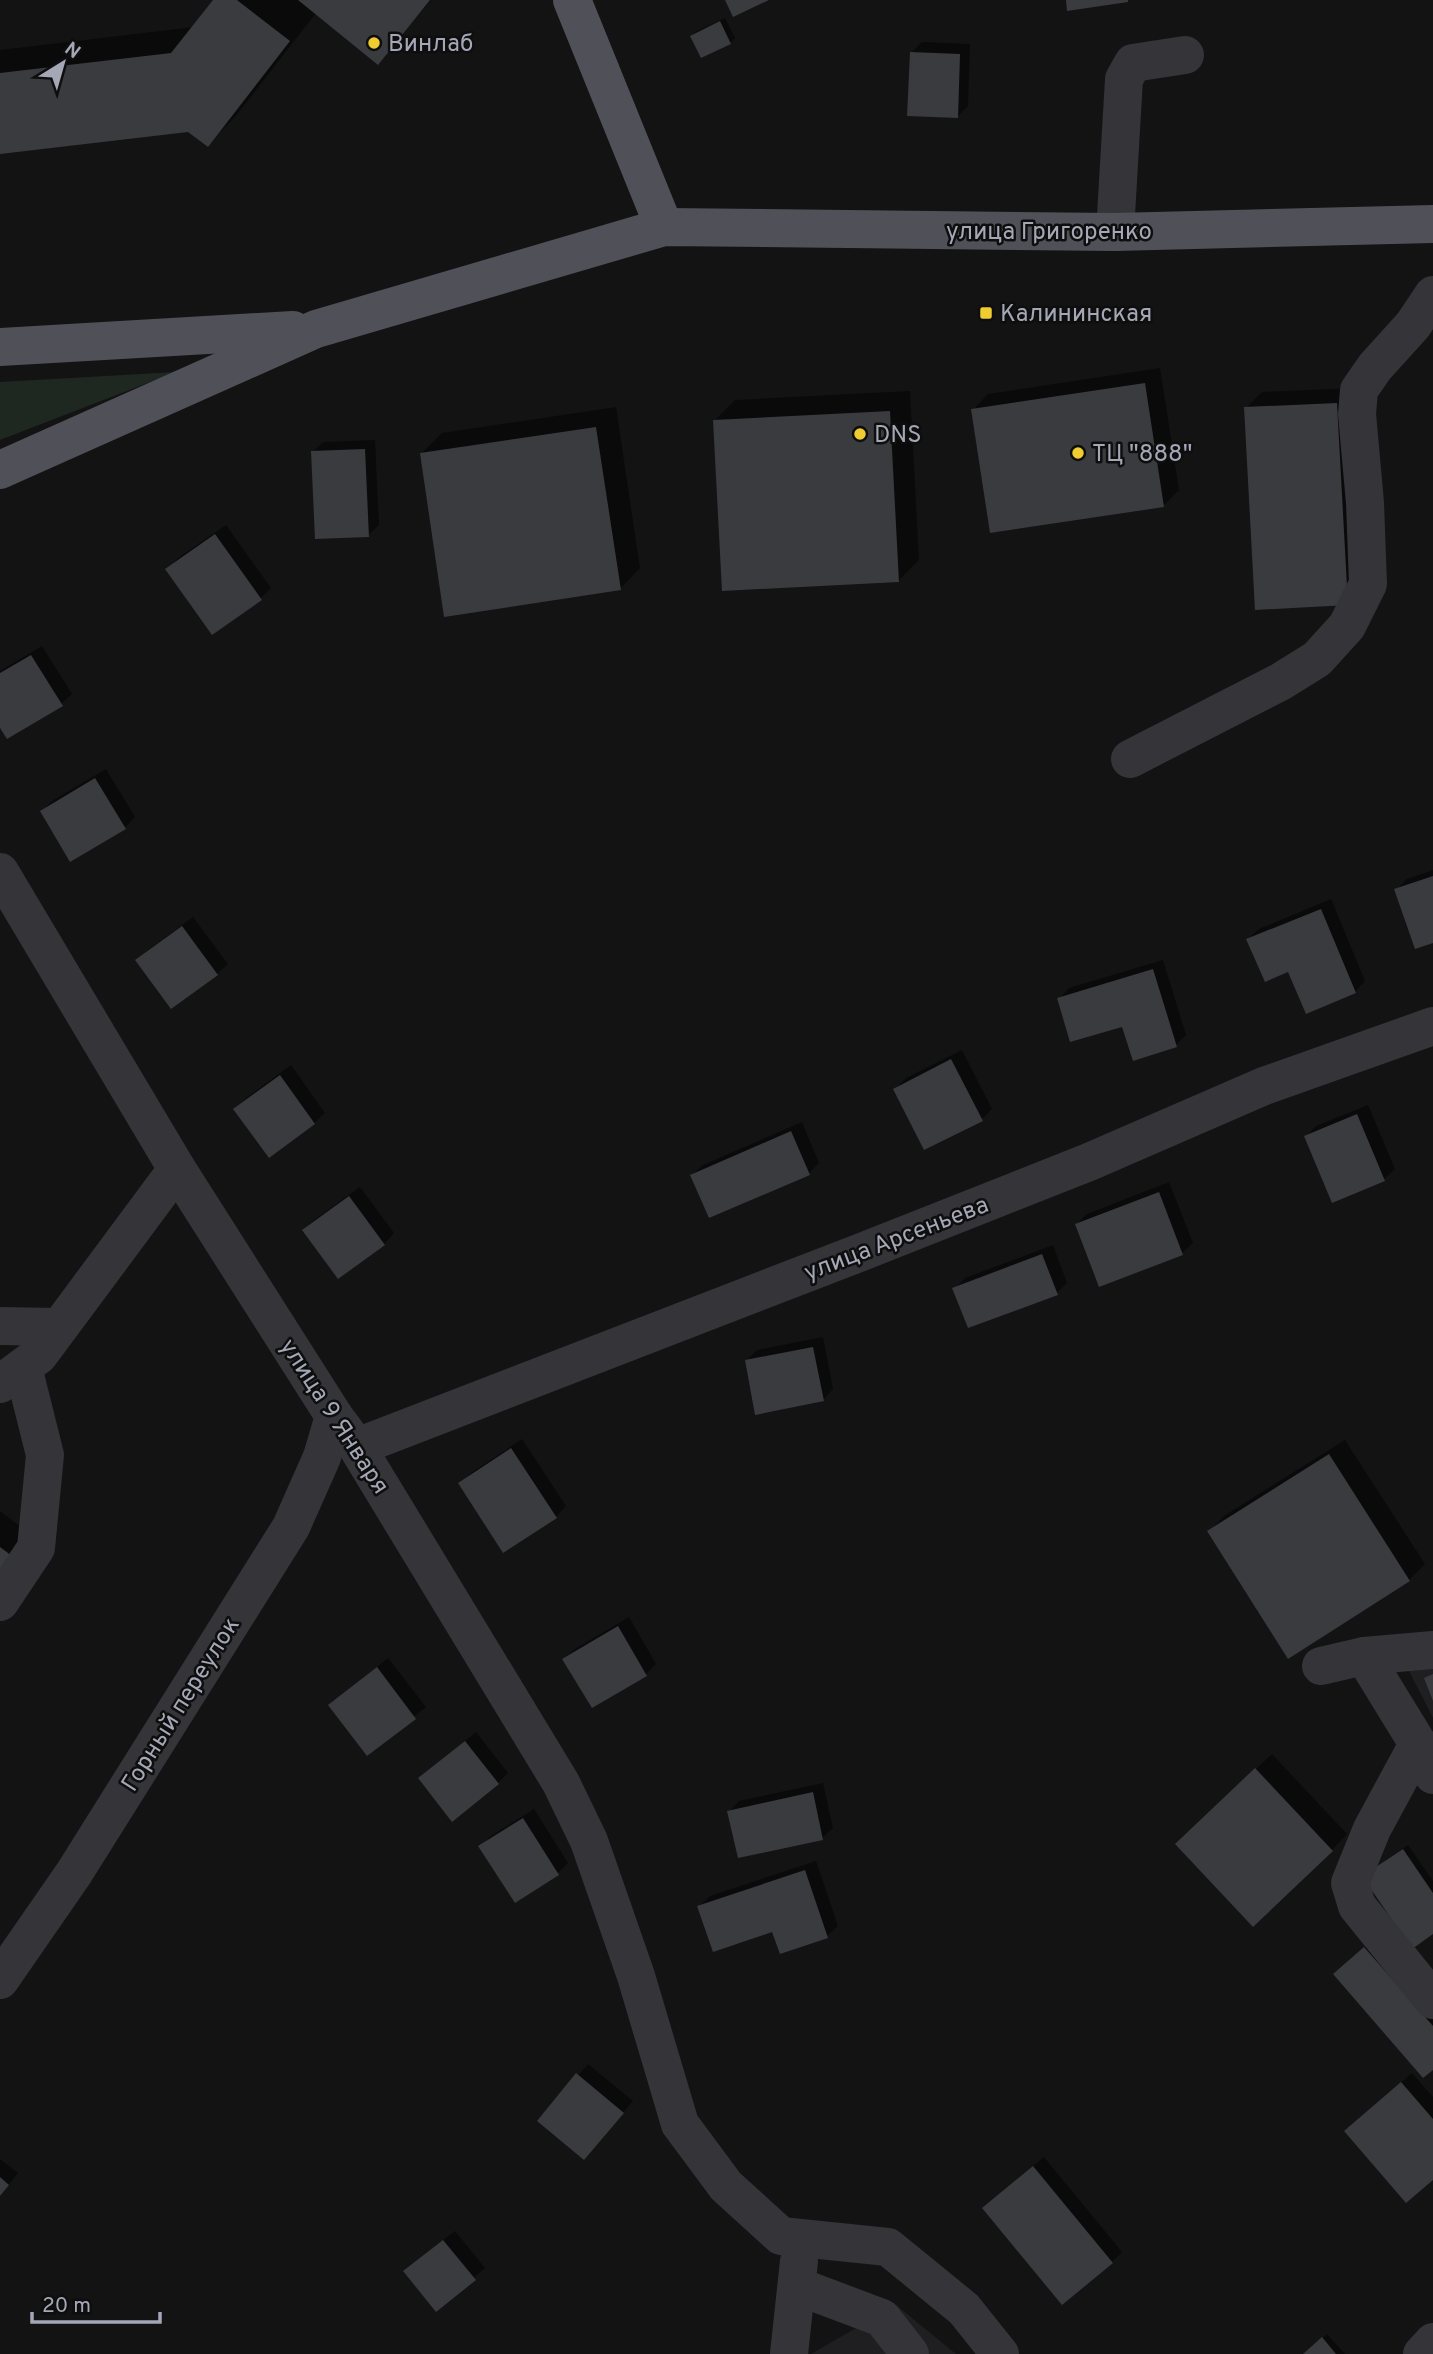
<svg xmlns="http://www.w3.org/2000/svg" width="1433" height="2354" font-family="Overpass,sans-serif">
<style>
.built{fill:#1f1f21}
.green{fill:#1f2721}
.shadow{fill:#0007}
.building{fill:#3a3b3f}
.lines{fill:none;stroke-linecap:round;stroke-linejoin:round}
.minor{stroke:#343439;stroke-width:38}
.major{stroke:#505058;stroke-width:38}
.poi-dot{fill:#efcc30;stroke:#0e0e0f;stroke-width:2.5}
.labels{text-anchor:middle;stroke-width:5;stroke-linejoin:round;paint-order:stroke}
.poi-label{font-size:24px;fill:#a4a7b5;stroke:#0e0e0f;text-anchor:start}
.street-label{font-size:24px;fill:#a4a7b5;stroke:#0e0e0f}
</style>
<rect width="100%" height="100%" fill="#131314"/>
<g class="built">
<path d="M1433,1639v79l-28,-55z"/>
<path d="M896,2305l60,49h-145z"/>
</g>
<path class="green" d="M176,372l-176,68v-58z"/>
<g class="shadow">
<path d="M215,0h216l-53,62 -62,-49 -81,104 -27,27 -19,-14 -189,21v-101l194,-23z"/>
<path d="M725,18l10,20 -5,5 -38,-7 5,-5z"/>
<path d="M922,42l48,2 -2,62 -10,10 -47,-63z"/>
<path d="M1160,368l19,122 -16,16 -190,-96 15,-16z"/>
<path d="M1352,388l11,200 -16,15 -101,-195 16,-16z"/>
<path d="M910,391l9,169 -20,20 -184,-160 20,-20z"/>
<path d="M616,407l24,161 -20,21 -199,-135 21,-21z"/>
<path d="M375,440l4,85 -11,10 -55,-83 10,-10z"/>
<path d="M226,525l45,63 -10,10 -48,35 -45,-64 10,-11z"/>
<path d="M42,646l30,48 -11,10 -61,21v-54z"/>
<path d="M106,769l29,48 -10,11 -83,-17 10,-10z"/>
<path d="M1433,870v71l-37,-51 11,-11z"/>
<path d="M1331,899l34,82 -10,11 -66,-22 -41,-31 11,-10z"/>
<path d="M193,917l35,47 -11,10 -79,-14 10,-10z"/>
<path d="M1163,960l23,75 -10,10 -117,-46 10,-11z"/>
<path d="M962,1050l30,59 -11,11 -86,-31 11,-11z"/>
<path d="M291,1065l34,48 -11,10 -45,32 -33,-46 10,-11z"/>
<path d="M1368,1105l27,64 -11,10 -51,22 -27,-64 10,-11z"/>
<path d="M802,1122l17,41 -10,10 -117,2 11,-10z"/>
<path d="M1169,1182l24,61 -11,10 -105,-29 10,-10z"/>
<path d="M360,1187l34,46 -10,11 -80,-14 10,-10z"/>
<path d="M1053,1245l14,38 -10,10 -102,-4 10,-11z"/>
<path d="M823,1337l10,52 -10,11 -76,-40 10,-10z"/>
<path d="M522,1439l44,67 -10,11 -96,-34 11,-10z"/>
<path d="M1345,1440l80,124 -16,16 -200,-48 15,-16z"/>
<path d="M0,1511l35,27 -35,45z"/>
<path d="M629,1617l27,47 -10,10 -82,-15 11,-10z"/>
<path d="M388,1658l38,49 -58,47 -38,-49z"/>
<path d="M476,1732l32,41 -10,10 -78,-5z"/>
<path d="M1272,1754l75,80 -15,16 -139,-22z"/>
<path d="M823,1783l10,45 -11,10 -93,-26 10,-11z"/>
<path d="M534,1809l34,54 -10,10 -78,-27 11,-10z"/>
<path d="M1408,1845l25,36v51l-64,-61z"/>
<path d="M816,1861l22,65 -11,10 -54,-6 -74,-23 11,-11z"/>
<path d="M1370,1943l63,73v52l-93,-99z"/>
<path d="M588,2064l45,37 -39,46 -55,-26z"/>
<path d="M1412,2073l21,24v80l-76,-56z"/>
<path d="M1044,2157l78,95 -10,10 -117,-64z"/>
<path d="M0,2159l18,14 -18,23z"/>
<path d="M455,2231l30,37 -49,42 -20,-49z"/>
<path d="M1327,2334l18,20h-40z"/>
</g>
<g class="building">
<path d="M213,0h24l53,41 -82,106 -20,-15 -188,22v-81l171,-20z"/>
<path d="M298,0h132l-52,65z"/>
<path d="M725,0h44l-36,17z"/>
<path d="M1066,0h62v2l-61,9z"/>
<path d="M720,21l11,23 -30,14 -11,-22z"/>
<path d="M910,52l50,2 -2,64 -51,-2z"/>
<path d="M1145,383l19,124 -174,26 -19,-124z"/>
<path d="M1337,403l11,202 -93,5 -11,-203z"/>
<path d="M890,411l9,171 -177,9 -9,-171z"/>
<path d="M596,427l25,163 -177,27 -24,-164z"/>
<path d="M365,449l4,88 -54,2 -4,-88z"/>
<path d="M215,534l47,66 -50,35 -47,-66z"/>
<path d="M31,655l32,51 -56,33 -7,-11v-55z"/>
<path d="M95,778l31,51 -56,33 -30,-51z"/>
<path d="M1433,876v67l-18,6 -21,-60z"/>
<path d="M1321,909l35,84 -50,21 -18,-42 -23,10 -19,-43z"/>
<path d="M182,926l36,49 -47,34 -36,-49z"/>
<path d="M1153,969l24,78 -44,14 -11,-34 -52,15 -13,-44z"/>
<path d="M951,1059l32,62 -59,29 -31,-61z"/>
<path d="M280,1075l35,49 -46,34 -36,-49z"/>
<path d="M1357,1114l28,67 -53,22 -28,-67z"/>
<path d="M791,1131l19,44 -101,43 -19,-43z"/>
<path d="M1159,1192l24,63 -84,32 -24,-63z"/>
<path d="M349,1196l36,49 -47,34 -36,-49z"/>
<path d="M1042,1254l16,41 -90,33 -16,-40z"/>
<path d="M813,1347l11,54 -69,14 -10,-55z"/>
<path d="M511,1448l46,70 -54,35 -45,-70z"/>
<path d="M1329,1454l81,127 -122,78 -81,-128z"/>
<path d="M0,1547l16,12 -16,21z"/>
<path d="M618,1626l29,50 -55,32 -30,-49z"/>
<path d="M377,1667l39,52 -49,37 -39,-51z"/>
<path d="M1433,1674v27l-9,-23z"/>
<path d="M465,1741l34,43 -47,38 -34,-44z"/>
<path d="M1255,1768l78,83 -80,76 -78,-83z"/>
<path d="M813,1792l10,48 -85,18 -11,-47z"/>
<path d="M523,1818l36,57 -44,28 -37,-57z"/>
<path d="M1403,1849l30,44v41l-21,15 -50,-73z"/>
<path d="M805,1870l23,68 -48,16 -8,-22 -59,20 -16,-46z"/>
<path d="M1364,1947l69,79v44l-10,8 -90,-104z"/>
<path d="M576,2073l48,40 -40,47 -47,-39z"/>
<path d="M1401,2082l32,37v61l-27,23 -62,-72z"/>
<path d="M1033,2166l80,97 -51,42 -80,-97z"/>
<path d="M0,2177l9,8 -9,11z"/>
<path d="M443,2240l33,40 -40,32 -33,-41z"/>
<path d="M1322,2337l14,17h-33z"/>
</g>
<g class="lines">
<g class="minor">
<path d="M1115,232l9,-153 9,-16 52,-8"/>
<path d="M1130,759l150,-77 37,-23 30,-33 21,-42 -3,-81 -8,-89 2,-24 16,-23 38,-42 20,-30"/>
<path d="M0,872l177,297 157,247 23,31 204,336 28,58 47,135 44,148 46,62 55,50 107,11 76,62 36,45"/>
<path d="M0,1326l59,1"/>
<path d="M0,1384l39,-29 138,-186"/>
<path d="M357,1447l502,-194 230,-91 175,-76 169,-60"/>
<path d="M0,1602l36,-54 9,-93 -22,-88"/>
<path d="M1364,1656l54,88 15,31"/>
<path d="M1321,1666l43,-10 69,-6"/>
<path d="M1418,1744l-46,85 -22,54 7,23 76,94"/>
<path d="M0,1980l74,-107 217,-346 31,-70 12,-41"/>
<path d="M797,2286l85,32 28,36"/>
<path d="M789,2354l10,-93"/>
<path d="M1422,2354l11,-12"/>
</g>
<g class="major">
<path d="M572,0l92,227"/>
<path d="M0,347l293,-17"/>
<path d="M0,470l316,-141 348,-102 451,5 318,-8"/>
</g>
</g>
<g class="poi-dot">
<circle cx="374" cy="43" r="7"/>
<rect x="979" y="306" width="14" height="14" rx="3.5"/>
<circle cx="860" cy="434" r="7"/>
<circle cx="1078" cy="453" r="7"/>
</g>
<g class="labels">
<g class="poi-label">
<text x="388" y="51">Винлаб</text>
<text x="1000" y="321">Калининская</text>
<text x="874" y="442">DNS</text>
<text x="1092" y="461">ТЦ "888"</text>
</g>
<g class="street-label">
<text x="1049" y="239">улица Григоренко</text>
<text transform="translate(896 1238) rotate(-21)" y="8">улица Арсеньева</text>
<text transform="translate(335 1416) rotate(57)" y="8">улица 9 Января</text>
<text transform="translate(180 1704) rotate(-58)" y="8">Горный переулок</text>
</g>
</g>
<g transform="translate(63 63) rotate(37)" stroke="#0e0e0f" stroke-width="5" paint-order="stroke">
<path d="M0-5L12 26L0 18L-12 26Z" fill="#a4a7b5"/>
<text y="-10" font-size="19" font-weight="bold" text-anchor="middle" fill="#a4a7b5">N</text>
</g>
<path d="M32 2312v10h128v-10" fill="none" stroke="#a4a7b5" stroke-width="3.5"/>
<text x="42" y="2312" font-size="21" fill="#a4a7b5" stroke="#0e0e0f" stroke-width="5" paint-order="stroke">20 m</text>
</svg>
